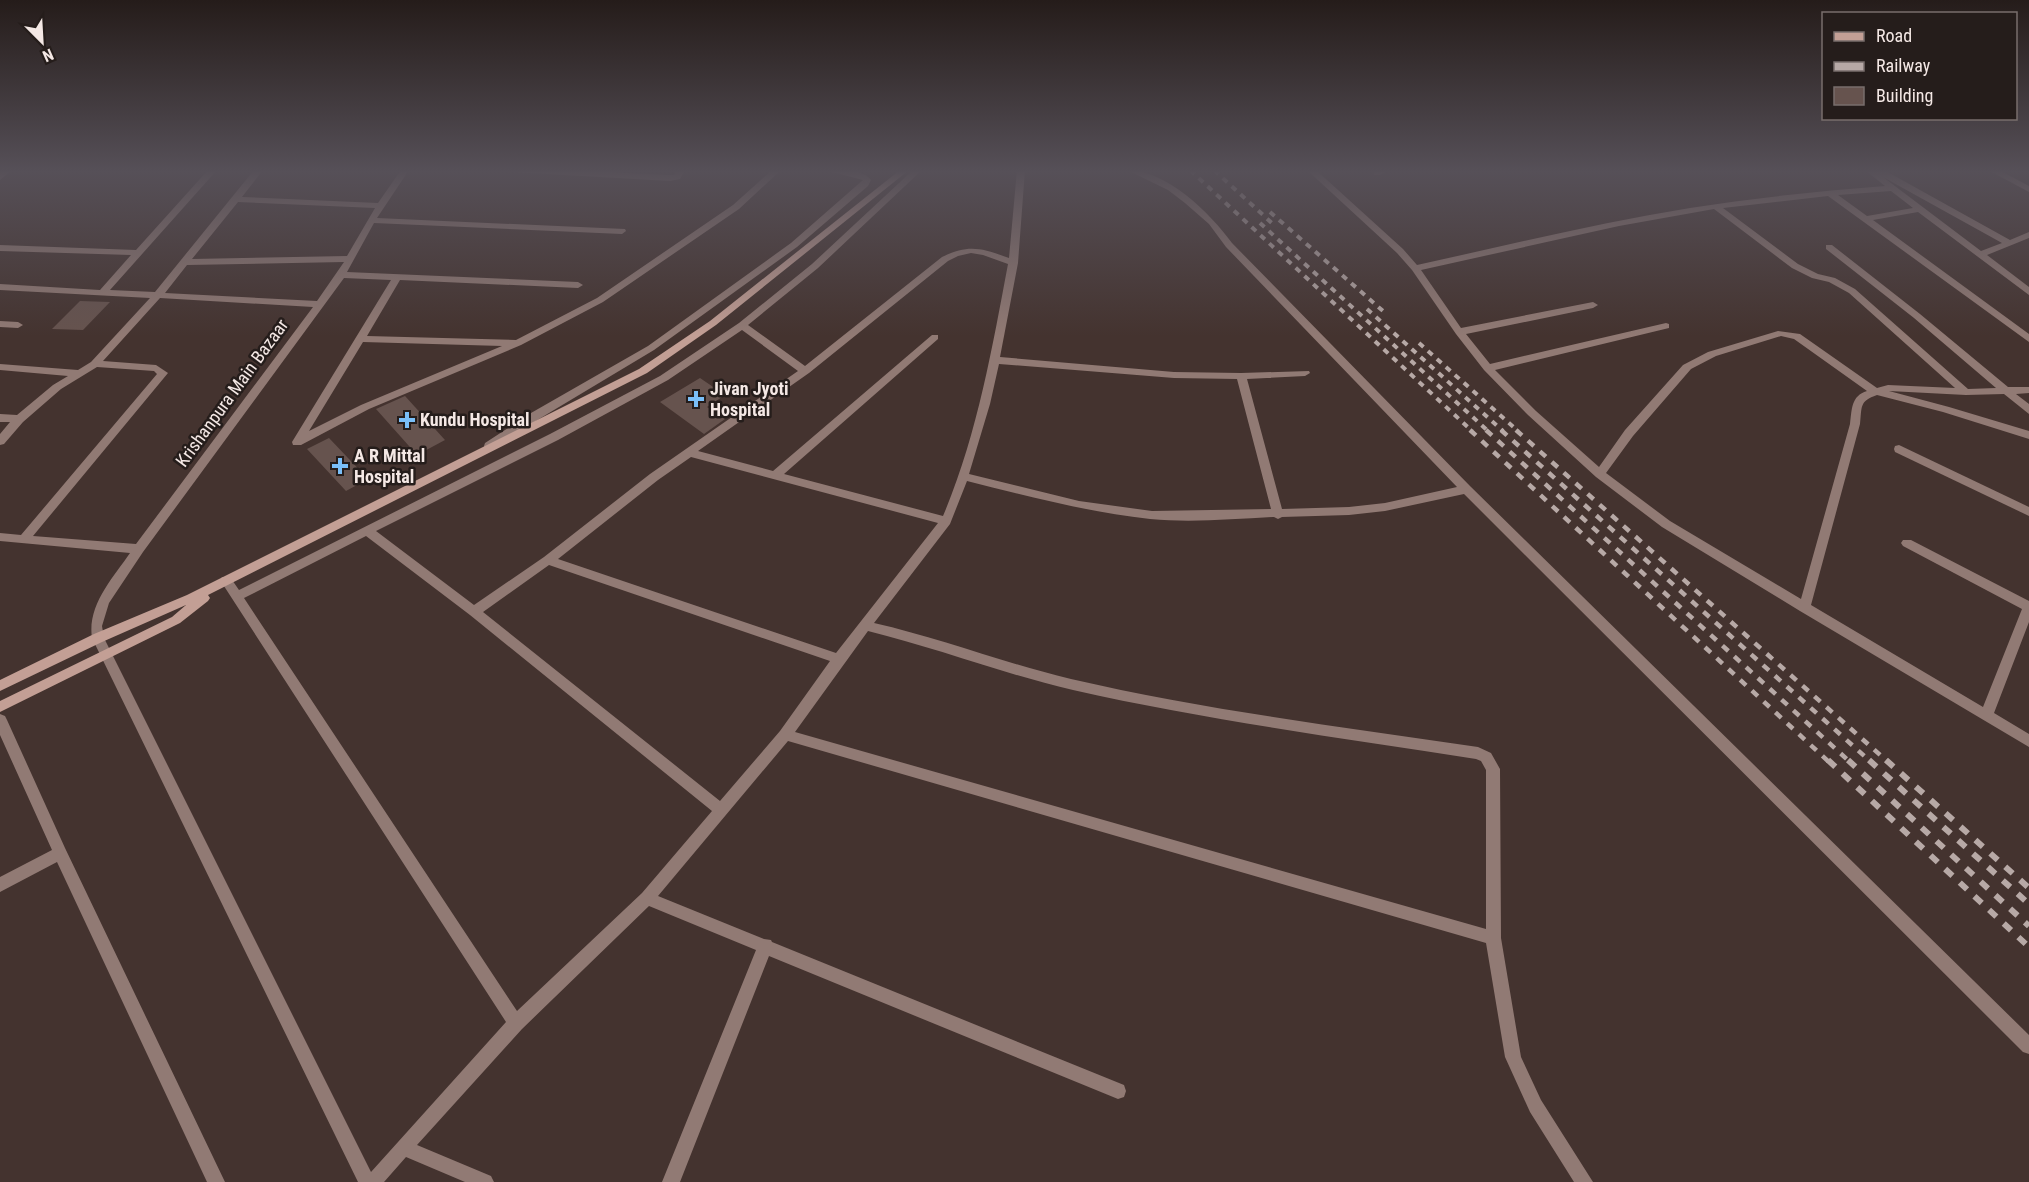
<svg xmlns="http://www.w3.org/2000/svg" width="2029" height="1182" font-family="'Roboto Condensed',sans-serif">
<style>
.building{fill:#66534e}
.lines{fill:none;stroke-linecap:round;stroke-linejoin:round}
.lane{fill:#917a74;fill-rule:evenodd}
.street{fill:#917a74;fill-rule:evenodd}
.secondary{fill:#c39f95;fill-rule:evenodd}
.rail-far2{stroke:#b7a9a6;stroke-width:4;stroke-dasharray:6 6;stroke-linecap:butt}
.rail-far1{stroke:#b7a9a6;stroke-width:4.5;stroke-dasharray:8 8;stroke-linecap:butt}
.rail{stroke:#b7a9a6;stroke-width:6;stroke-dasharray:10 10;stroke-linecap:butt}
.poi-dot{fill:#7abff8;stroke:#251d1b;stroke-width:2}
.labels{text-anchor:middle;stroke-width:5;stroke-linejoin:round;paint-order:stroke}
.poi-label{font-size:18px;font-weight:bold;fill:#f4e8e5;stroke:#251d1b;text-anchor:start}
.street-label{font-size:18px;fill:#f4e8e5;stroke:#251d1b}
</style>
<rect width="100%" height="100%" fill="#44332f"/>
<g class="building">
<path d="M80,301l30,1 -27,28 -31,-1z"/>
<path d="M700,378l25,17 -18,12 18,12 -21,15 -44,-32z"/>
<path d="M405,396l40,44 -28,15 -41,-46z"/>
<path d="M329,438l39,41 -22,12 -39,-42z"/>
</g>
<g class="lines">
<path class="lane" d="M1378,170h12l-10,5h-6v-4z"/>
<g class="street">
<path d="M3,170h9l-12,10v-7z"/>
<path d="M208,170h9l-107,120 45,2 99,-122h9l-21,27 136,6 23,-33h8l-32,48 248,11 1,2 -4,3 -248,-11 -27,49 231,10 5,3 -5,3 -178,-8 -33,56 149,4 81,-42 136,-93 39,-35h9l-42,39 -136,93 -82,43 -152,64 -68,36h-8l-1,-3 99,-162 -47,-2 -201,274 -34,51 -7,23 2,12 267,534 135,-150 -284,-439 -2,-3 2,-3h8l9,13 311,-156 110,-58 79,-53 73,-59 101,-94h9l-104,98 -70,57 57,41 137,-109c26,-13 40,-9 67,1l8,-88h8l-7,93 -18,94 174,15 67,1 68,-2 1,2 -5,3 -58,3 35,130 67,-2 36,-4 72,-16 -231,-240 -17,-23 -24,-21 -17,-13 -41,-20c40,0 83,43 105,73l238,243 559,549v19l-6,-2 -559,-558 -79,17 -36,4 -67,2 -4,2 -4,-2c-41,2 -83,6 -124,2 -63,-7 -123,-23 -183,-38l-17,43 -76,99c66,15 130,40 197,56 134,31 271,48 407,68l13,6 9,16 1,169 20,119 20,43 52,82h-19l-44,-70 -25,-55 -19,-114 -698,-202 -130,155 106,43 7,1 1,2 352,143 2,6 -2,6 -6,2 -349,-143 -89,226h-18l94,-232 -107,-44 -127,123 -105,116 74,31 3,6h-29l-59,-25 -22,25h-26l-266,-544c-5,-33 21,-60 38,-85l-130,-12v-8l21,2 136,-161 -3,-3 -57,-4 -36,22 -38,33 -19,22 -4,1v-11l10,-12h-10v-8l17,1 36,-30 15,-9 -68,-6v-6l78,6 13,-8 59,-64 -150,-8v-6l100,6 31,-35 -131,-4v-6l136,5zM238,202l137,6 -28,48 -155,3zM971,253l12,2 25,9c-16,85 -31,172 -65,252l-159,-42 154,-135v-4h-6l-159,136 -75,-20 111,-78 139,-112 10,-5zM344,262l-27,39 -152,-8 22,-28zM160,298l153,9 -177,237 -103,-8 135,-163 -12,-8 -53,-4zM742,330l56,41 -148,103 -106,83 -70,48 -98,-74 182,-91 110,-60zM363,342l139,4 -141,59 -52,26zM999,364l175,14 63,1 34,130 -119,2 -73,-10 -110,-27 21,-70zM691,457l247,66 -102,130 -278,-94 100,-79zM366,536l104,79 242,196 -70,82 -125,118 -273,-413zM549,565l281,96 -50,70 -60,70 -237,-189zM868,631c69,17 136,43 205,59 133,30 268,48 403,69l5,2 5,9v159l-691,-197z"/>
<path d="M507,170h58l105,5h4l3,-5h8l-5,9 -10,2 -159,-9z"/>
<path d="M824,170c13,0 39,-2 47,10l-3,6 -71,61 -143,103 -115,69 -46,30h-8l-1,-3 1,-3 46,-30 117,-67 143,-103 72,-63z"/>
<path d="M1307,170h9l87,79 14,16c91,-20 181,-42 273,-57 64,-10 129,-17 195,-22l-20,-16h19l126,70 19,-8v6l-42,17 42,32v8l-111,-83 -45,8 156,114v8l-201,-146 -105,12 75,56 20,10 17,4 20,11 113,100 28,-1 -82,-70 -88,-69v-4h6l88,69 88,73h21v6l-13,1 13,10v10l-25,-20 -38,1 -77,-4 60,16 80,24v8l-86,-27 -66,-17c-18,6 -15,12 -17,29l-49,181 172,102 39,-98 -119,-63 -2,-3 2,-3h8l118,61v21l-35,91 35,21v13l-229,-136 -138,-84 -66,-50 -68,-62 -44,-45 -28,-36 -44,-64 -15,-17zM1883,177l119,66 -21,8zM1891,191l22,17 -46,8 -29,-21zM1714,209l78,59 20,10 17,4 20,11 106,95 -67,-3 -11,3 -77,-54 -22,-3 -70,21 -25,13 -58,65 -26,37 -63,-56 -41,-41 174,-42v-4l-3,-1 -176,41 -24,-30 127,-26 5,-3 -5,-3 -132,26 -40,-58 198,-44zM1781,336l13,3 73,52c-16,5 -15,18 -17,33l-49,175 -131,-78 -64,-48 27,-37 58,-67 25,-13z"/>
<path d="M1988,170h11l30,16v6z"/>
<path d="M0,321l18,1 5,3 -5,3 -18,-1z"/>
<path d="M1899,445l130,62v9l-134,-64 -1,-3 1,-3z"/>
<path d="M0,714l5,2 2,4 58,128 160,334h-18l-150,-320 -57,30v-15l52,-27 -52,-115z"/>
</g>
<path class="secondary" d="M900,170h9l-193,155 -69,48 -439,222 2,3 -2,3 -28,22 -180,89v-11l172,-84 14,-12 -84,37 -102,49v-11l94,-46 93,-39 452,-226 71,-48z"/>
<g class="rail-far2">
<path d="M1190,170l282,261"/>
<path d="M1214,170l60,55"/>
<path d="M1270,212l113,99"/>
<path d="M1260,223l228,208"/>
<path d="M1367,309l136,122"/>
<path d="M1419,343l99,88"/>
</g>
<g class="rail-far1">
<path d="M1470,430l359,332"/>
<path d="M1486,430l364,332"/>
<path d="M1501,430l370,332"/>
<path d="M1516,430l372,332"/>
</g>
<g class="rail">
<path d="M1828,760l201,187"/>
<path d="M1848,760l181,166"/>
<path d="M1869,760l160,144"/>
<path d="M1886,760l143,128"/>
</g>
</g>
<linearGradient id="sky" x2="0" y2="1"><stop stop-color="#251c1a"/><stop offset="0.51" stop-color="#565058"/><stop offset="1" stop-color="#565058" stop-opacity="0"/></linearGradient>
<rect width="2029" height="336" fill="url(#sky)"/>
<g class="poi-dot">
<path d="M693 390h6v6h6v6h-6v6h-6v-6h-6v-6h6z"/>
<path d="M404 411h6v6h6v6h-6v6h-6v-6h-6v-6h6z"/>
<path d="M337 457h6v6h6v6h-6v6h-6v-6h-6v-6h6z"/>
</g>
<g class="labels">
<g class="poi-label">
<text x="710" y="395">Jivan Jyoti<tspan x="710" dy="21">Hospital</tspan></text>
<text x="420" y="426">Kundu Hospital</text>
<text x="354" y="462">A R Mittal<tspan x="354" dy="21">Hospital</tspan></text>
</g>
<g class="street-label">
<text transform="translate(232 393) rotate(-54)" y="6">Krishanpura Main Bazaar</text>
</g>
</g>
<rect x="1822" y="12" width="195" height="108" fill="#251d1b" stroke="#786e6c" stroke-width="1.5"/>
<rect x="1834" y="32" width="30" height="9" fill="#c39f95" stroke="#786e6c" stroke-width="1.5"/>
<text x="1876" y="42" font-size="18" fill="#f4e8e5">Road</text>
<rect x="1834" y="62" width="30" height="9" fill="#b7a9a6" stroke="#786e6c" stroke-width="1.5"/>
<text x="1876" y="72" font-size="18" fill="#f4e8e5">Railway</text>
<rect x="1834" y="87" width="30" height="18" fill="#66534e" stroke="#786e6c" stroke-width="1.5"/>
<text x="1876" y="102" font-size="18" fill="#f4e8e5">Building</text>
<g transform="translate(42 42) rotate(156)" stroke="#251d1b" stroke-width="4.5" paint-order="stroke">
<path d="M0-4.5L10 22L0 15L-10 22Z" fill="#f4e8e5"/>
<text y="-9" font-size="16" font-weight="bold" text-anchor="middle" fill="#f4e8e5">N</text>
</g>
</svg>
